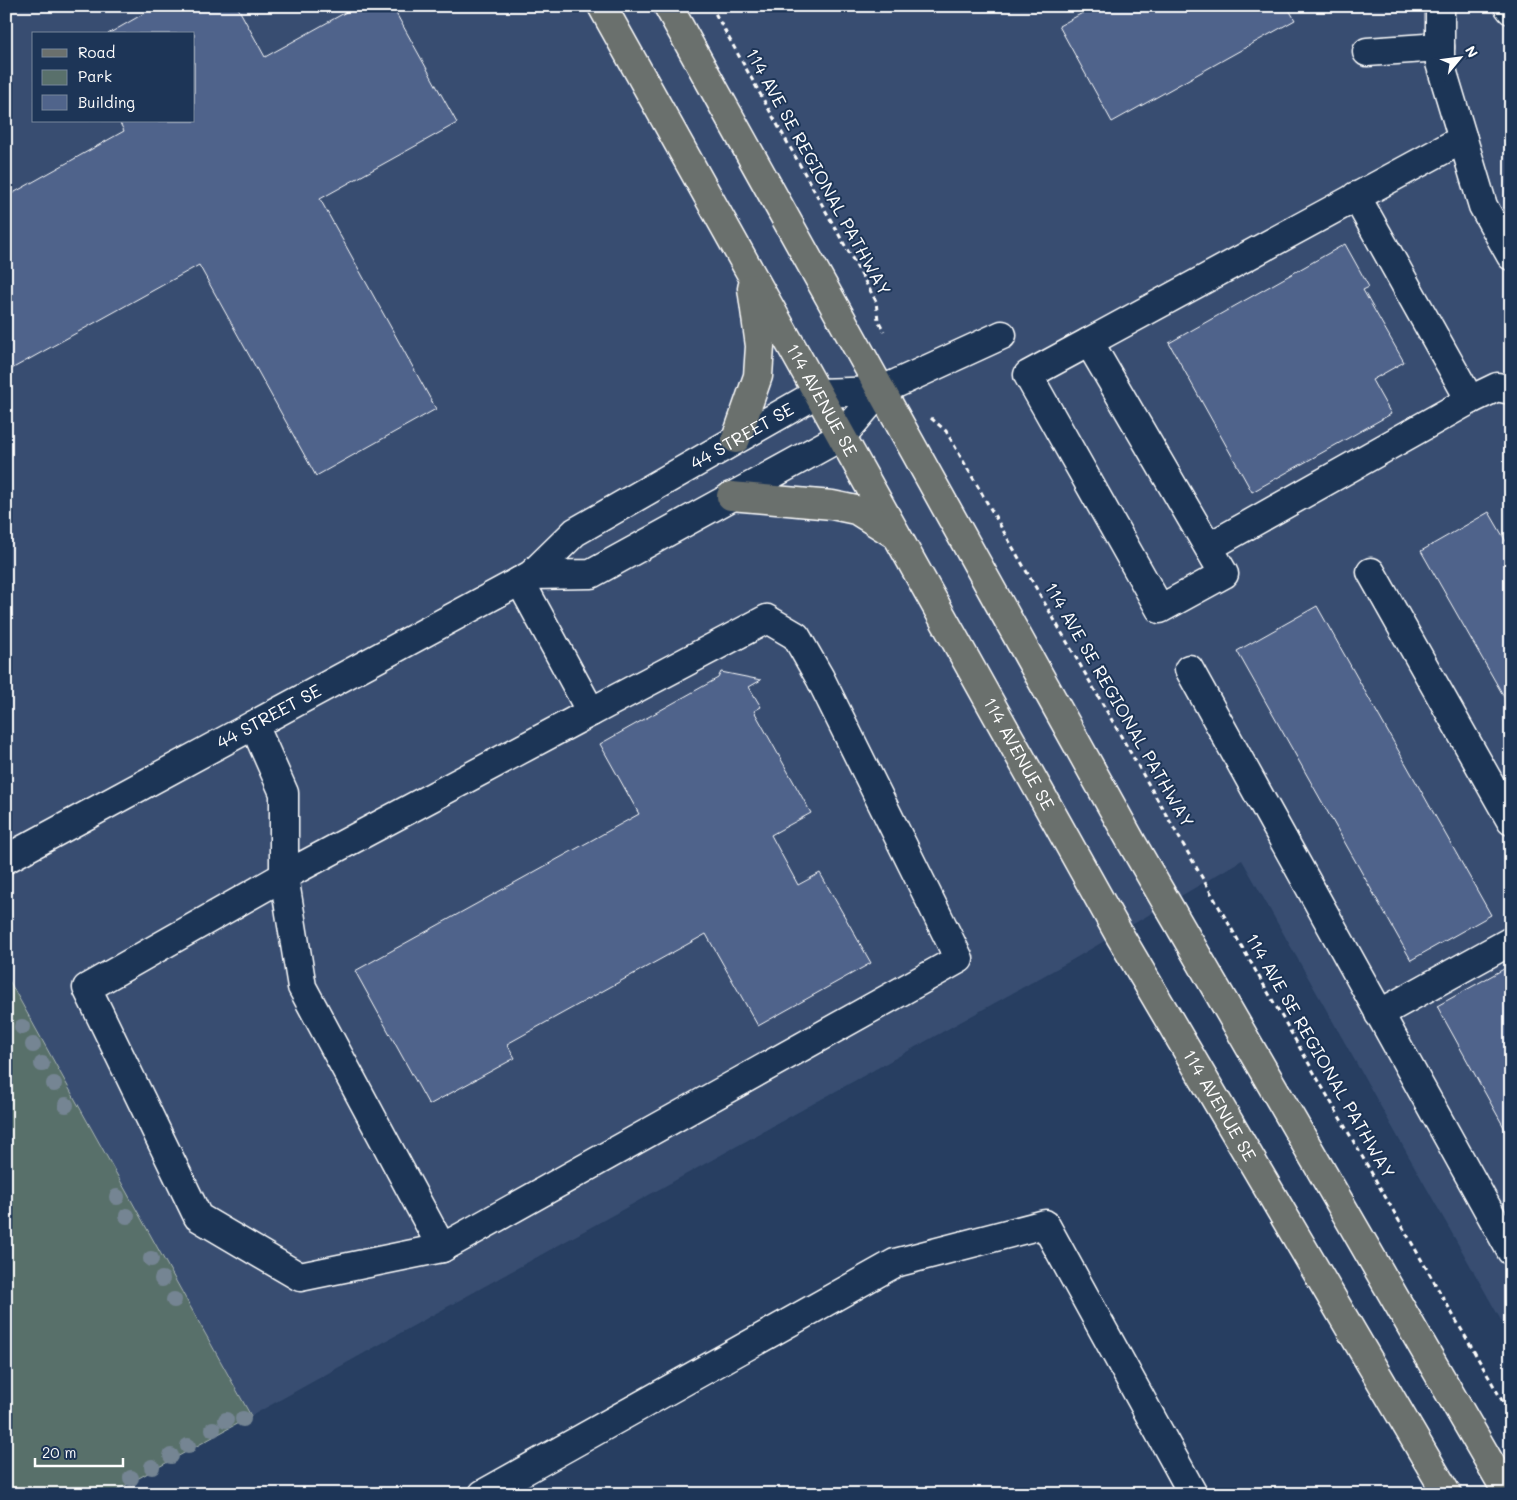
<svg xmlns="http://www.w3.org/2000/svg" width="1517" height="1500" font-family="Mali,sans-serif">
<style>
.built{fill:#374d71;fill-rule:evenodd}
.green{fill:#59706b;stroke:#acb8b5}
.building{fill:#50648b;stroke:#fff}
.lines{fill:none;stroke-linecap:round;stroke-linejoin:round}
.minor-casing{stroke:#fff;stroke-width:31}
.major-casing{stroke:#fff;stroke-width:31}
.path{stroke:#fff;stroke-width:3;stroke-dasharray:5 4;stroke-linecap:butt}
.minor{stroke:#1d3557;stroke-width:28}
.major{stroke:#6b706d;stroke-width:28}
.tree{fill:#758593}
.labels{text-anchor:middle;stroke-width:4;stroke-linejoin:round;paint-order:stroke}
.street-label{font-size:18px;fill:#fff;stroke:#1d3557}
</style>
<rect width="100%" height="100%" fill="#273e61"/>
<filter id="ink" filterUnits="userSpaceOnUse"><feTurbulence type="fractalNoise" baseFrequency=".02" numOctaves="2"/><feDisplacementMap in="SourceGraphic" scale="10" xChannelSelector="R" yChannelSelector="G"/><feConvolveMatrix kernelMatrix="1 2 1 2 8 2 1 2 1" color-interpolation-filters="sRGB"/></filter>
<g filter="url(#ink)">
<path class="built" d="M6,6h1505v1332l-269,-478 -170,100 -821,456 -245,-441zM34,34h160v87h-160z"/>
<path class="green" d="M6,975l245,441 -141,78h-104z"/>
<g class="building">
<path d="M157,6h80l28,51 92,-51h35l65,117 -137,76 116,210 -120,67 -117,-211 -193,107v-175l118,-66 -5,-10h75v-87h-86z"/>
<path d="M1095,6h192l8,14 -183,102 -53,-96z"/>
<path d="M1345,244l24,43 -6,3 41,72 -32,18 19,34 -139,78 -83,-149z"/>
<path d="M1489,512l22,38v159l-90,-158z"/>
<path d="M1317,606l174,309 -80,45 -174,-309z"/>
<path d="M721,672l40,8 -12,7 12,20 -7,4 57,102 -40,22 27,50 22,-12 51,90 -113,63 -52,-92 -199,110 8,14 -86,47 -74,-134 284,-157 -39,-70 118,-66z"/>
<path d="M1511,965v175l-74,-134z"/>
</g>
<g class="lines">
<g class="minor-casing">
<g id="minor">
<path d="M1440,6v57l43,143 28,50"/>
<path d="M1508,6l3,4"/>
<path d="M1367,52l73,-5"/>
<path d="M1356,196l114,204"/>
<path d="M1089,342l135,232 -64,35 -132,-234z"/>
<path d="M1089,342l374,-203"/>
<path d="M1209,547l261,-147 27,-13 14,3"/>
<path d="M1371,572l140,249"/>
<path d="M531,575l60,-1 251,-138 38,-45"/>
<path d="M1189,669l322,582"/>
<path d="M254,725l30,68v83l18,111 140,261 517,-289 -139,-281 -24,-42 -29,-17 -176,93 -71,-131"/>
<path id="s1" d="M6,859l525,-284 44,-43 243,-139 62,-2 122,-56"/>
<path d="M1379,1014l132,-73"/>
<path d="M442,1248l-142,29 -102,-60 -111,-229 197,-112 307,-164"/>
<path d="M483,1494l412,-231 150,-39 148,270"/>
</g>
</g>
<g class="major-casing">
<g id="major">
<path id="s2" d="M602,6l518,930 327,558"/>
<path d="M668,6l464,837 376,651"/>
<path d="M736,439l22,-63 2,-30 -8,-58"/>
<path d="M731,496l101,9 24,5 38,24"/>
</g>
</g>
<g class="path">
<path d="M711,6l165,295 2,19 6,11"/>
<path d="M931,418l15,13 565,985"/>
</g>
<use href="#minor" class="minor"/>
<use href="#major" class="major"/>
</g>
<g class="tree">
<circle cx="22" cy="1027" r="8"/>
<circle cx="33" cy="1045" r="8"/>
<circle cx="42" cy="1064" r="8"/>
<circle cx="54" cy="1084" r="8"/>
<circle cx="66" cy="1105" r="8"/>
<circle cx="117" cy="1197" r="8"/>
<circle cx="127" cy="1216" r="8"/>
<circle cx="151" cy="1259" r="8"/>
<circle cx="162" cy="1279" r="8"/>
<circle cx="174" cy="1300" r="8"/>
<circle cx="243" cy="1419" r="8"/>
<circle cx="226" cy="1420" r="8"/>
<circle cx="213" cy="1429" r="8"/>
<circle cx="188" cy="1446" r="8"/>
<circle cx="171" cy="1456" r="8"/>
<circle cx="152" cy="1467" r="8"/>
<circle cx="131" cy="1478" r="8"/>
</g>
</g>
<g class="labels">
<g class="street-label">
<text transform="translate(818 172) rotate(61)" y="6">114 AVE SE REGIONAL PATHWAY</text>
<text dy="6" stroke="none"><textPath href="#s2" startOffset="451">114 AVENUE SE</textPath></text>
<text dy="6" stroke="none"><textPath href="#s1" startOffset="851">44 STREET SE</textPath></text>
<text transform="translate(1119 705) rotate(60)" y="6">114 AVE SE REGIONAL PATHWAY</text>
<text dy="6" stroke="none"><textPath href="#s1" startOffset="299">44 STREET SE</textPath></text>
<text dy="6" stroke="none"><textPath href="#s2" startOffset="856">114 AVENUE SE</textPath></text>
<text transform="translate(1320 1056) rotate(60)" y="6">114 AVE SE REGIONAL PATHWAY</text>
<text dy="6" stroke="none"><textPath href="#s2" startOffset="1261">114 AVENUE SE</textPath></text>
</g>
</g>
<rect width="1517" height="1500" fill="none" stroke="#1d3557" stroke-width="25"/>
<rect x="12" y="12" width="1492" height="1475" fill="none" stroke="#fff" stroke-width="2" filter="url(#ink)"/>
<rect x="32" y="32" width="162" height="90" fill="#1d3557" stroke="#77869a"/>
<rect x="42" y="49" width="25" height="8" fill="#6b706d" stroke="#77869a"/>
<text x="78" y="58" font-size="15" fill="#ffffff">Road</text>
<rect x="42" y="70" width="25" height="15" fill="#59706b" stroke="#77869a"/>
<text x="78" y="82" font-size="15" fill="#ffffff">Park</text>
<rect x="42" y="95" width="25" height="15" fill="#50648b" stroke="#77869a"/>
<text x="78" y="108" font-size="15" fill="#ffffff">Building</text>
<g transform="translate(1460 58) rotate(61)" stroke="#1d3557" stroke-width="4" paint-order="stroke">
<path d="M0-4L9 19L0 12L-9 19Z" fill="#ffffff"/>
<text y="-8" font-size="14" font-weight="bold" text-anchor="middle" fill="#ffffff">N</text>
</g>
<path d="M35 1458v8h88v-8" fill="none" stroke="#ffffff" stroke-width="2.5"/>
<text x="42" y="1458" font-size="15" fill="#ffffff" stroke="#1d3557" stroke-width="4" paint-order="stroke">20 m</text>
</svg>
